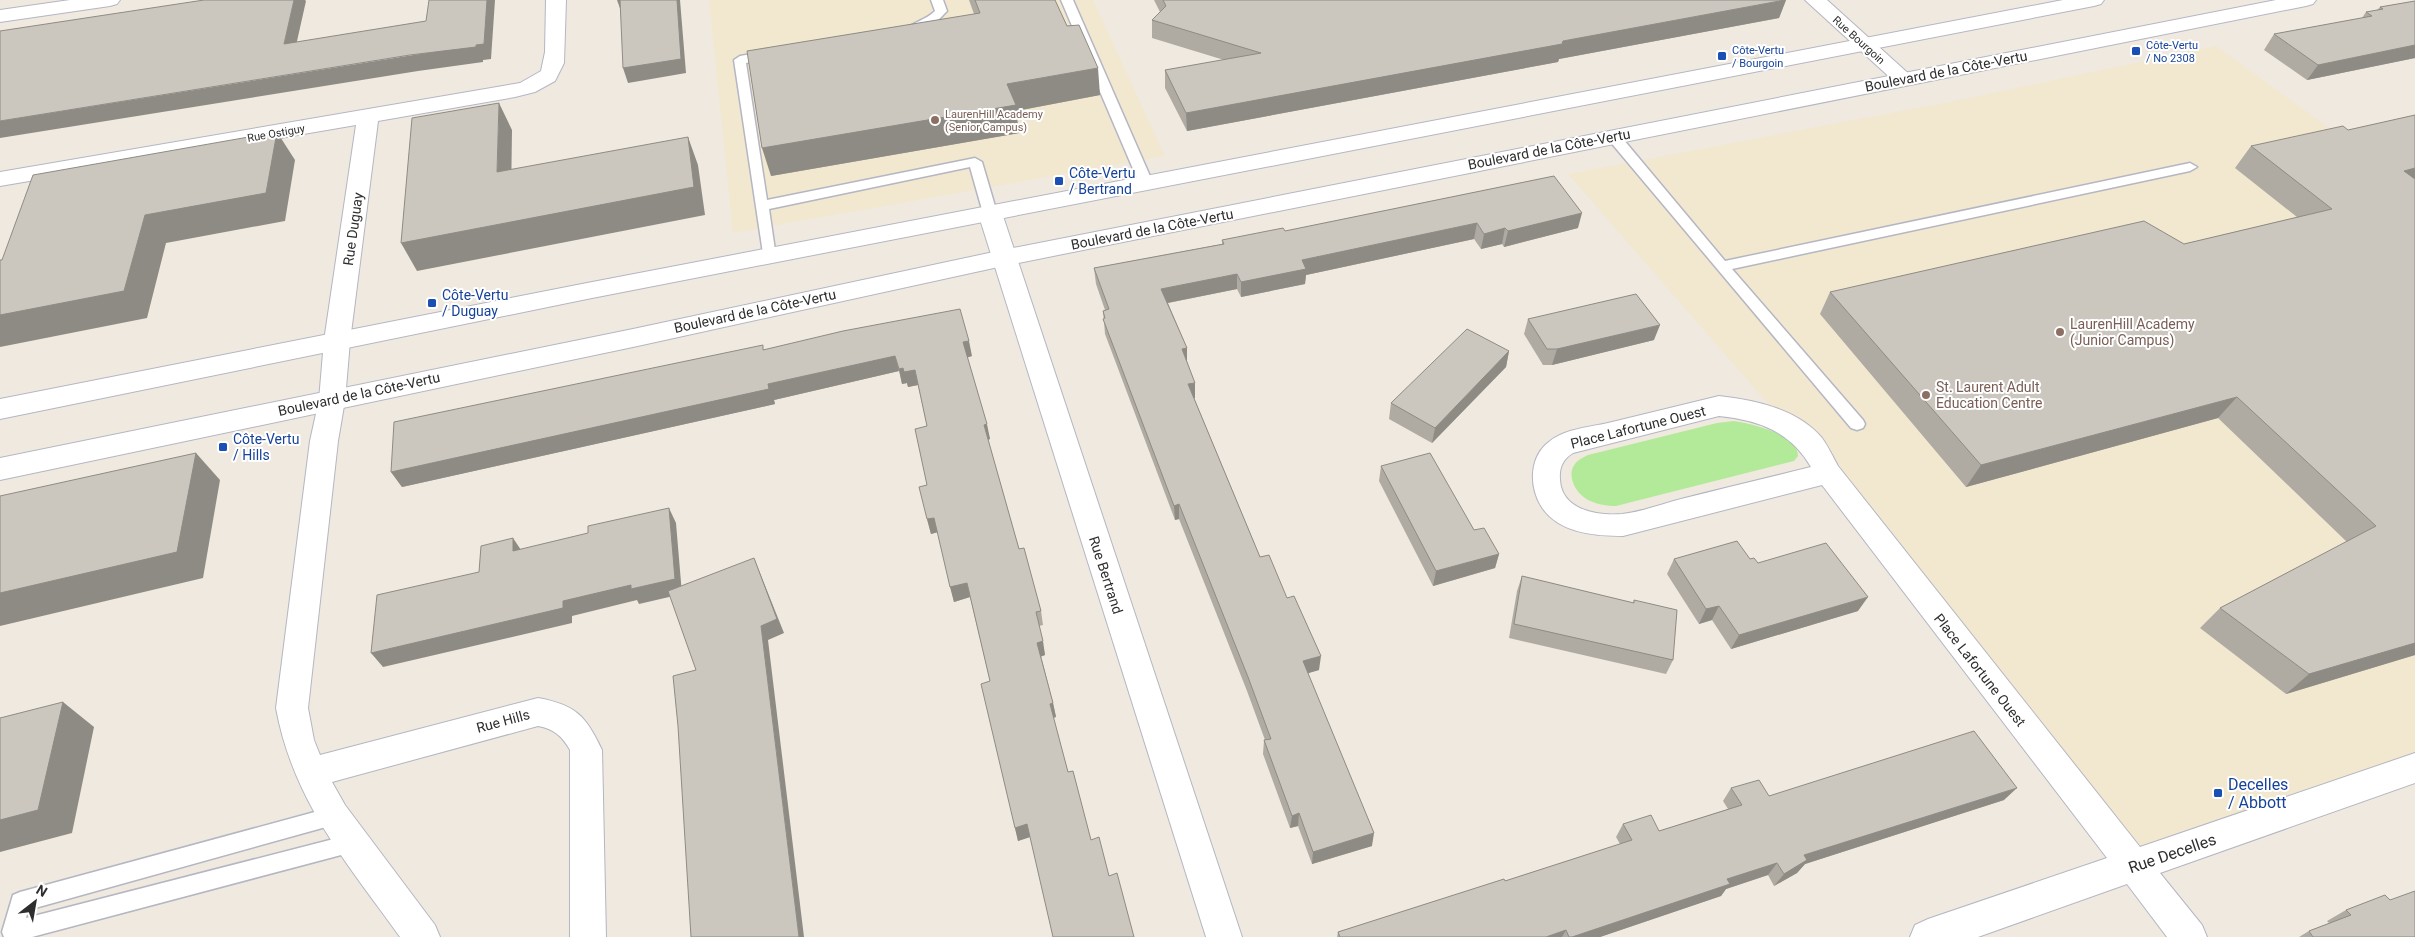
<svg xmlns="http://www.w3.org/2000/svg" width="2415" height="937" font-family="Roboto,sans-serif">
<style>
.education{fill:#f2e7cf}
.green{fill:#b3ea99}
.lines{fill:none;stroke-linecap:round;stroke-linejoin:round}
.lane-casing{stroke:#b4b6c2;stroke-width:3}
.street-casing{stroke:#b4b6c2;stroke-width:2}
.secondary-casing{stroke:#b4b6c2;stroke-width:2}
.lane{fill:#fff;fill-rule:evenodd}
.street{fill:#fff;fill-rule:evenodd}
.secondary{fill:#fff;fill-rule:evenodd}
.wall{fill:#afaba3}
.shaded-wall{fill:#8e8b85}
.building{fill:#cbc7be;stroke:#8e8b85}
.transit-dot{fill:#1a4fb4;stroke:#fff;stroke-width:2}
.education-dot{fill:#8d6e63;stroke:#fff;stroke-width:2}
.labels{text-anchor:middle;stroke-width:4;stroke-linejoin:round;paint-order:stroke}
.far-street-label{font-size:11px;fill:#2e2e2e;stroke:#fff}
.far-transit-label{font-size:11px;fill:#164399;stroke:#fff;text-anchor:start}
.far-education-label{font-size:11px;fill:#785e54;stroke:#fff;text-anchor:start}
.street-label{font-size:14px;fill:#2e2e2e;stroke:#fff}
.transit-label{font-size:14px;fill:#164399;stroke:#fff;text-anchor:start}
.education-label{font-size:14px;fill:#785e54;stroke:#fff;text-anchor:start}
.near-transit-label{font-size:16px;fill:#164399;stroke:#fff;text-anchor:start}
.near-street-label{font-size:16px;fill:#2e2e2e;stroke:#fff}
</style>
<rect width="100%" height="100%" fill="#f0e9e0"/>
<g class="education">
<path d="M709,0h384l72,156 -432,77z"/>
<path d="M2216,46l199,144v578l-283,98 -304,-393 -260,-299 386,-73z"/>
</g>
<path class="green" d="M1734,421c18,3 64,13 64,35l-4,5 -178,45c-18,0 -39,-6 -44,-27 -1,-5 -1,-10 3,-15 2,-4 9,-7 13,-9l129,-32z"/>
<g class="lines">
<g class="lane-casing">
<g id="lane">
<path d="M931,0h12l4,11 -2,2c-9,10 -24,23 -38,20l-2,-3c8,-8 21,-10 30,-19z"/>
<path d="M1061,0h12l80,183 -2,3h-10l-2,-3z"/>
<path d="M769,51l6,4 -2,3 -27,5 21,137 208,-42 7,4 15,51 -2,3 -5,1 -7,-4 -13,-46 -201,42 7,48 -7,5 -5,-2 -30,-200 6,-4z"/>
<path d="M1613,132l5,1 107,128 465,-98 7,4 -7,4 -458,98 131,151 2,4 -2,4 -6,2 -6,-2 -243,-289 -1,-3z"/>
<path d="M333,807l7,2 3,7 -3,7 -7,2 -305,85 -2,8 327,-84 7,2 3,7 -3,7 -328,87h-28l-2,-5 11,-37 7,-3z"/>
</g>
</g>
<g class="street-casing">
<g id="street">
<path d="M70,0h50l-3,4 -7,2 -110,16v-12z"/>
<path d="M546,0h20l-2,63 -9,18 -20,11 -20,5 -137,24 -28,220 -5,59 -7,41 -30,267 6,32 6,15 218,-57c38,7 48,18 64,52l4,187h-36v-187c-8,-14 -16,-21 -32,-24l-206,56 13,23 90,120 5,12h-40c-53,-74 -107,-136 -124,-229l34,-267 9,-41 5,-59 32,-216 -356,61v-14l520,-89 21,-12 4,-19z"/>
<path d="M1805,0h22l83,75 3,4 -3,4 -7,2 -7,-2z"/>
<path d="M990,206l8,2 4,5 240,724h-36l-228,-724 4,-5z"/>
<path d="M1719,396c36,4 79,13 103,42 6,8 11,19 16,28l302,381 275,-94v30l-255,90 42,52 5,12h-40l-40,-53 -149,53h-68l5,-12 13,-6 179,-61 -285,-373 -199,51c-29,0 -65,-3 -82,-30 -12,-20 -12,-50 9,-65 15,-12 40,-14 58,-18 37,-9 74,-18 111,-27zM1719,416c39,4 71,15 92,51 -44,11 -87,21 -130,32 -19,5 -40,13 -59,15 -25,2 -61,-4 -62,-35 -1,-11 3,-20 13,-26z"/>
</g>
</g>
<g class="secondary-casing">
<g id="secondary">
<path d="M2063,0h41l-3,4 -7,2 -1507,293 -587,120v-20l587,-116z"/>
<path d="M2276,0h40l-3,4 -7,2 -1303,260 -370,81 -633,133v-22l633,-129 370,-79z"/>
</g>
</g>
<use href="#lane" class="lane"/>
<use href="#street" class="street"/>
<use href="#secondary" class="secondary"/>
</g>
<g class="wall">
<path d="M969,0h86l12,26 33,69 -84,16 3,22 -248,43 203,-162z"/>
<path d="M1154,0h632l-7,18 -220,41 -1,3 -371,69 -22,-43v-18l59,-10 -72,-22v-18l8,-8z"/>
<path d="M2415,1v57l-108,22 -43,-30 10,-16 88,-16 4,-6 11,-2 3,-3z"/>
<path d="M2415,115v540l-129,39 -86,-66 20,-20 127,-66 -129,-124 -252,69 -146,-173 10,-22 354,-48 113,-27 -62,-49 16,-22 97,-16z"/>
<path d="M1554,176l24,52 -74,19 -2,-3 -21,5 -7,-10 -168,36 -1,9 -64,13 -4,-8 -69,14 19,45v14l8,21v15h-1l66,159 59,113 -11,3 64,173 -60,18 -14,-38 -8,2 -27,-74 1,-14h1l-18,-49 -68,-172 -4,1 -70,-186 -2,-23 2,-1 -9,-26 -2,-16 128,-24v-4l63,-9z"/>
<path d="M1528,319l126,21 -102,25h-9l-19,-31z"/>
<path d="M764,350l208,6 -5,1 23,82 -2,1 31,109 22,62 2,14 -4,1 6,29 -4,1 12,47 3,14 -3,1 15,54 23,68 18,36 25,61 -104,-100 -12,4 -3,-13 -25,-147 -20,-84 -16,5 -16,-70 -7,2 -4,-15v-93l-9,-41 -10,2 -1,-4 -5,1 -3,-13 -125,29 1,4 -373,83 -11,-15z"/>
<path d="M1509,351l-3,16 -74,76 -43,-24 2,-16z"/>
<path d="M1381,466l93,64 25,24 -4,14 -62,18 -54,-105z"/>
<path d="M1674,559h76l108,52 -127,38 -19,-29 -13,4 -32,-50z"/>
<path d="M1522,576l111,27 1,-3 39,60 -7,14 -157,-36 8,-47z"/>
<path d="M1731,788l38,8 235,4 -199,64 -8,9 -23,13 -6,-11 -42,14 -5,7 -121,41h-263l1,-5 167,-51 115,-37 -4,-7 7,-13 36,7 69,-22 -5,-8z"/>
<path d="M2390,900l25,37h-116l10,-6 20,-8 -2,-2 19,-11z"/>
</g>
<g class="shaded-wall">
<path d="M294,0h11l1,1 -13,58 -9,-15z"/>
<path d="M487,0h8l-4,59 -8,1v2l-65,9 -418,67v-17l476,-76z"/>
<path d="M617,0h3l2,14z"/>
<path d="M677,0h3l6,73 -58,10 -5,-15z"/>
<path d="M1786,0l-7,18 -220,41 -1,3 -371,69 -1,-18 377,-72z"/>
<path d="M2415,45v13l-108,22 11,-15z"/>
<path d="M1098,68l2,27 -84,16 3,22 -248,43 -9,-28 245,-64z"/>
<path d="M499,103l13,27 -1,70 -14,-28z"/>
<path d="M277,132l18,28 -10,61 -119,22 -19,75 -147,29v-32l145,-100z"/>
<path d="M688,137l10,28 7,50 -288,56 -16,-28z"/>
<path d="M2415,168v18l-11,-15z"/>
<path d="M1582,213l-4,15 -74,19 4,-16z"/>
<path d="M1477,223l-3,16 -168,36 -1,9 -64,13v-15l61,-22z"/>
<path d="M1505,228l-3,16 -21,5 3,-15z"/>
<path d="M1237,274v15l-75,15 -1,-15z"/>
<path d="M1660,325l-6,15 -102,25 5,-16z"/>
<path d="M969,341l3,15 -6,2 -3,-16z"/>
<path d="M1187,348v15l-5,-14z"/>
<path d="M1509,351l-3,16 -74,76 3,-15z"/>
<path d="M895,356l4,15 -125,29 1,4 -373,83 -11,-15 377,-88z"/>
<path d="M903,368l12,2 3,15 -10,2 -1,-4 -5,1 -3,-15z"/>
<path d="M1195,383v15l-7,2v-16z"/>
<path d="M2237,397l-19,21 -252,69 15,-22z"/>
<path d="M987,424l3,15 -3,1 -3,-15z"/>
<path d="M196,453l24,27 -17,98 -203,48v-33z"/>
<path d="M1179,504v15l-4,1 -1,-14z"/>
<path d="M669,508l7,15 6,71 -43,10 -2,-4 -65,16v7l-189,44 -12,-14 192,-52z"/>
<path d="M934,518l4,14 -7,2 -4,-15z"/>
<path d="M513,538l10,15 -10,-2z"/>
<path d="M1499,554l-4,14 -62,18 3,-15z"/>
<path d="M754,558l30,75 -16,7 36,297h-5l-38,-311z"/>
<path d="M967,583l3,14 -16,5 -4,-15z"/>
<path d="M1868,597l-10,14 -127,38 8,-14z"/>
<path d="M1719,606l-7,14 -13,4 7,-15z"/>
<path d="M1043,641l2,14 -5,2 -3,-14z"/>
<path d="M2415,643v12l-129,39 23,-20z"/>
<path d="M1321,656l-2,14 -17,5 1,-14z"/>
<path d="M63,702l31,25 -22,106 -72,19v-32z"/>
<path d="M1053,703l3,14 -4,1 -2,-14z"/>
<path d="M2017,788l-13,12 -199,64 -8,9 -23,13 10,-12 20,-19z"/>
<path d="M1299,813l-1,13 -8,2 2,-12z"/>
<path d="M1027,824l3,13 -12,4 -3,-13z"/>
<path d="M1374,833l-2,13 -60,18 1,-12z"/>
<path d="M1777,863l-9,12 -42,14 -5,7 -121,41h-28l155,-58z"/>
<path d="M1566,930l-4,7h-16z"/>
</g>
<g class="building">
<path d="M204,0h90l-10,44 142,-23 3,-21h58l-3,44 -8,1v2l-66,8 -410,66v-90z"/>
<path d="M620,0h57l4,59 -58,9z"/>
<path d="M975,0h80l12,26 12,-1 19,43 -91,16 9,21 -254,43 -15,-97 233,-38z"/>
<path d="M1163,0h622l-222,41 -1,3 -376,69 -21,-43 96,-17 -109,-33 14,-14z"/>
<path d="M2415,1v44l-97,20 -44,-31 98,-18 -6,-4 17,-3 -3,-2z"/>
<path d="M499,103l-2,69 191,-35 6,50 -293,56 11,-125z"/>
<path d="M2415,115v53l-11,3 11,8v464l-106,31 -89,-66 156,-82 -139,-129 -256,68 -151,-173 314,-71 40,23 148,-35 -81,-63 92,-20 5,4z"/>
<path d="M277,132l-11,61 -121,22 -21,76 -124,24v-55h2l31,-85z"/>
<path d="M1554,176l28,37 -74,18 -3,-3 -21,6 -7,-11 -175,37 4,9 -65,13 -4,-8 -76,15 26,59 -5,1 13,34 -7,1 72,173 9,-2 18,43 7,-2 27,60 -18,5 71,172 -61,19 -14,-39 -7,3 -28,-76 7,-1 -23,-62 -69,-173 -5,2 -71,-187 2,-1 -2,-7 6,-2 -15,-41 130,-24 -2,-4 61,-12 2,3z"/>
<path d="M1636,294l24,31 -103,24h-10l-19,-30z"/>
<path d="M960,309l9,32 -6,1 24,82 -3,1 35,124 5,-1 17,63 -5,1 7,29 -6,2 16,60 -3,1 18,68 5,-1 18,69 8,-3 10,39 8,-3 17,64h-81l-26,-113 -12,4 -34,-144 9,-3 -23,-98 -17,4 -16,-69 -7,1 -8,-32 8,-2 -12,-56 12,-3 -12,-56 -11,2 -1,-4 -4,1 -4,-13 -127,28 1,5 -378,83 3,-50 369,-77v5l80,-19z"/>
<path d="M1467,329l42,22 -74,77 -44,-25z"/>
<path d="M196,453l-19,99 -177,41v-97z"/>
<path d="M1430,453l44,77 10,-2 15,26 -63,17 -55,-105z"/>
<path d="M669,508l6,71 -44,10v-4l-68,16v7l-192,45 6,-58 102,-23 2,-26 32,-8v13l75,-18v-7z"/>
<path d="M1737,541l13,18 4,-1 4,5 68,-20 42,54 -129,38 -20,-29 -13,3 -32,-50z"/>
<path d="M754,558l23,61 -16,7 38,311h-108l-13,-211 -5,-50 23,-6 -28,-79z"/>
<path d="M1522,576l112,27v-3l43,10 -4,50 -159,-36z"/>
<path d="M63,702l-25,108 -38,10v-102z"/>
<path d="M1974,731l43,57 -213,67 3,5 -23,14 -7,-11 -50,16 3,5 -158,53h-3l-3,-7 -20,7h-206l-2,-5 166,-53 1,2 127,-41 -9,-16 28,-9 8,16 83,-26 -11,-17 28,-8 10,16z"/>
<path d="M2415,891v46h-102l-4,-6 42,-16 -5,-5 39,-15 5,5z"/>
</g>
<g class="transit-dot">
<rect x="2131" y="46" width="10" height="10" rx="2.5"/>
<rect x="1717" y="51" width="10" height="10" rx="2.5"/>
<rect x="1054" y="176" width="10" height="10" rx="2.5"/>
<rect x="427" y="298" width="10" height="10" rx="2.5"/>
<rect x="218" y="442" width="10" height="10" rx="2.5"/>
<rect x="2213" y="788" width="10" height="10" rx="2.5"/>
</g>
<g class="education-dot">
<circle cx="935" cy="120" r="5"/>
<circle cx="2060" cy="332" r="5"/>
<circle cx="1926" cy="395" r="5"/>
</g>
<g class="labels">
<g class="far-street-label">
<text transform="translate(1859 40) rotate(42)" y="4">Rue Bourgoin</text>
<text transform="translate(276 133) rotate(-10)" y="4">Rue Ostiguy</text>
</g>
<g class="far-transit-label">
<text x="2146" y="49">Côte-Vertu<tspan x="2146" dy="13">/ No 2308</tspan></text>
<text x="1732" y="54">Côte-Vertu<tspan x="1732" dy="13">/ Bourgoin</tspan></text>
</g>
<g class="far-education-label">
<text x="945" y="118">LaurenHill Academy<tspan x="945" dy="13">(Senior Campus)</tspan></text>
</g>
<g class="street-label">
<text transform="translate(1946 71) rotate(-11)" y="5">Boulevard de la Côte-Vertu</text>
<text transform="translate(1549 149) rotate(-11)" y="5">Boulevard de la Côte-Vertu</text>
<text transform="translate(353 229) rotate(-82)" y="5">Rue Duguay</text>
<text transform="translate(1152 229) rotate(-11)" y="5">Boulevard de la Côte-Vertu</text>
<text transform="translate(755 311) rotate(-12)" y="5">Boulevard de la Côte-Vertu</text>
<text transform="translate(359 394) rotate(-12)" y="5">Boulevard de la Côte-Vertu</text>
<text transform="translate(1638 427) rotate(-14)" y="5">Place Lafortune Ouest</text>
<text transform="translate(1106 575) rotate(72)" y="5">Rue Bertrand</text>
<text transform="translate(1980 670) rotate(52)" y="5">Place Lafortune Ouest</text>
<text transform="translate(503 721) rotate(-15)" y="5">Rue Hills</text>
</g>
<g class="transit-label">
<text x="1069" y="178">Côte-Vertu<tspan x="1069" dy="16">/ Bertrand</tspan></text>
<text x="442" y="300">Côte-Vertu<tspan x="442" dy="16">/ Duguay</tspan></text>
<text x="233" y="444">Côte-Vertu<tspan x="233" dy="16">/ Hills</tspan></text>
</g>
<g class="education-label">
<text x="2070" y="329">LaurenHill Academy<tspan x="2070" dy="16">(Junior Campus)</tspan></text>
<text x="1936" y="392">St. Laurent Adult<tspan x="1936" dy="16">Education Centre</tspan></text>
</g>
<g class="near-transit-label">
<text x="2228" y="790">Decelles<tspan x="2228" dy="18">/ Abbott</tspan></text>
</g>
<g class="near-street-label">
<text transform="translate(2172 853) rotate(-19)" y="6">Rue Decelles</text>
</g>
</g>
<g transform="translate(35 902) rotate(31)" stroke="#ffffff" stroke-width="4" paint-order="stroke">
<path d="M0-4L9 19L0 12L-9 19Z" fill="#2e2e2e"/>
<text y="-8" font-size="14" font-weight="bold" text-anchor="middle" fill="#2e2e2e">N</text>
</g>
</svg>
